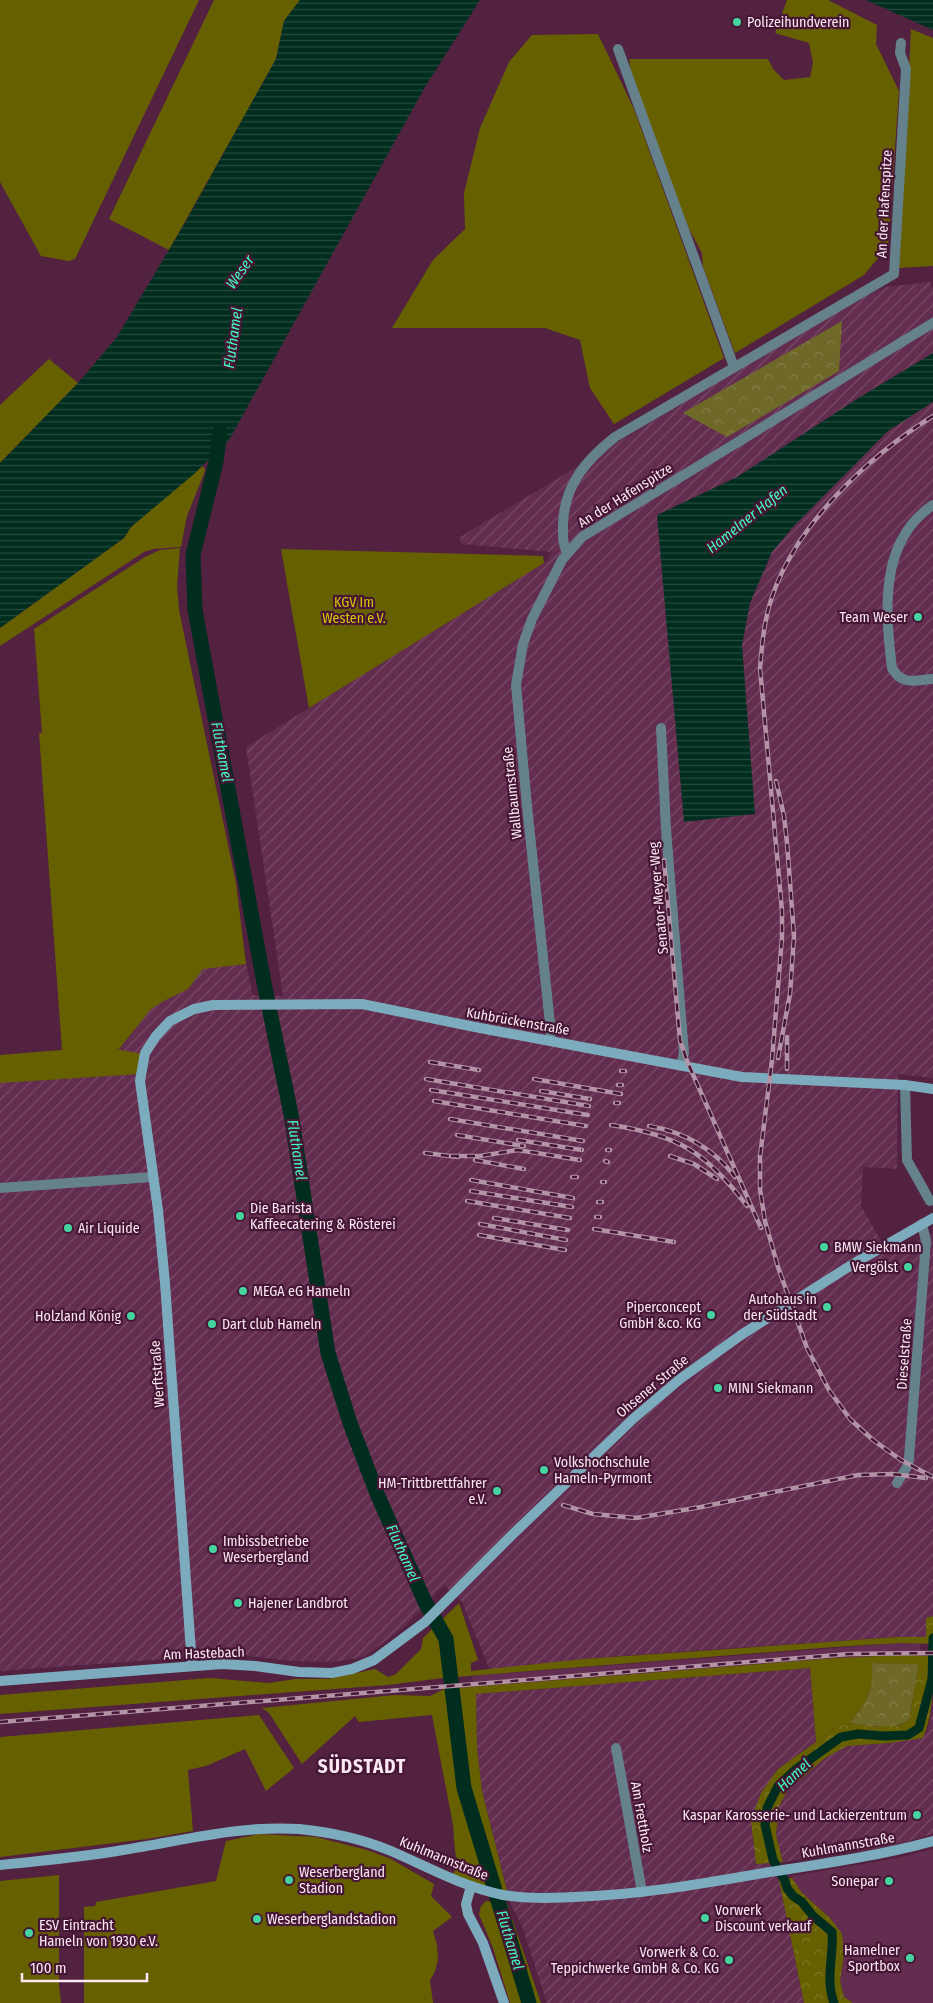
<svg xmlns="http://www.w3.org/2000/svg" width="933" height="2003" font-family="'Fira Sans Condensed',sans-serif">
<style>
.built{fill:#622d4e}
.industrial{fill:url(#industrial-furrows)}
.green{fill:#676000}
.forest{fill:url(#forest-crowns)}
.park{fill:url(#park-crowns)}
.water{fill:url(#water-rules)}
.lines{fill:none;stroke-linecap:round;stroke-linejoin:round}
.canal{stroke:#002d1e;stroke-width:9}
.river{stroke:#002d1e;stroke-width:15}
.street{stroke:#64818c;stroke-width:10}
.secondary{stroke:#7cabbd;stroke-width:10}
.rail-casing{stroke:#b394a6;stroke-width:4.5}
.rail{stroke:#461735;stroke-width:2.5;stroke-dasharray:8;stroke-linecap:butt}
.poi-dot{fill:#45d49f;stroke:#461735;stroke-width:2}
.labels{text-anchor:middle;stroke-width:4.5;stroke-linejoin:round;paint-order:stroke}
.poi-label{font-size:14px;fill:#fbe8f2;stroke:#461735;text-anchor:start}
.street-label{font-size:14px;fill:#fbe8f2;stroke:#461735}
.park-label{font-size:14px;fill:#d6c704;stroke:#461735}
.water-label{font-size:15px;font-style:italic;fill:#41fbba;stroke:#461735}
.district-label{font-size:19px;font-weight:bold;letter-spacing:1px;fill:#fbe8f2;stroke:#461735}
</style>
<defs>
<pattern id="industrial-furrows" width="10" height="10" patternUnits="userSpaceOnUse" patternTransform="scale(1.25)"><rect width="10" height="10" fill="#622d4e"/><path d="M-1 1l2-2M0 10L10 0M9 11l2-2" fill="none" stroke="#794b68"/></pattern>
<pattern id="forest-crowns" width="20" height="18" patternUnits="userSpaceOnUse" patternTransform="scale(1.25)"><rect width="20" height="18" fill="#6f6929"/><path d="M2 6a3 3 0 1 1 6 0M12 15a3 3 0 1 1 6 0" fill="none" stroke="#847e48"/></pattern>
<pattern id="park-crowns" width="20" height="18" patternUnits="userSpaceOnUse" patternTransform="scale(1.25)"><rect width="20" height="18" fill="#676000"/><path d="M2 6a3 3 0 1 1 6 0M12 15a3 3 0 1 1 6 0" fill="none" stroke="#7e7726"/></pattern>
<pattern id="water-rules" width="6" height="5" patternUnits="userSpaceOnUse" patternTransform="scale(1.25)"><rect width="6" height="5" fill="#002d1e"/><path d="M0 2.5h6" fill="none" stroke="#264b3f"/></pattern>
</defs>
<rect width="100%" height="100%" fill="#522240"/>
<g class="built">
<path d="M901,1643h19v12l-84,3 -363,29 -1,-11z"/>
<path d="M933,1849v154h-80l-9,-6 -4,-16 4,-26 -13,-36 -29,-26 -11,-17 107,-18z"/>
</g>
<g class="industrial">
<path d="M930,282l3,7v789l-35,-4 -1,95 -34,-2 -2,39 28,49 44,-22v383l-7,2v19h-28l-209,14 -105,8 -94,11 -28,-68 -18,-17 -40,42 -40,30 -30,5 -43,-1 -56,-7 -235,17v-612l119,-10 32,-40 13,-8 24,-12 15,-21 43,-4 7,31 30,1 -37,-249 302,-187 4,-8 -91,-8 -1,-7 386,-232 40,-18z"/>
<path d="M810,1668l6,74 -39,27 -21,95 14,-1 9,17 25,123h-257l-25,-77 -11,-21 -29,-114 -5,-43 -1,-54z"/>
<path d="M933,1704v130l-46,13 -104,15 -7,-27 3,-29 9,-16 37,-32 22,-12 43,-3 33,-5 6,-11z"/>
</g>
<g class="green">
<path d="M0,0h199l-124,259 -7,2 -27,-5 -41,-74z"/>
<path d="M214,0h86l-16,21 -8,38 -107,191 -60,-31z"/>
<path d="M787,0h41l49,25 -1,19 23,47 -11,155 -24,29 -129,78 -32,-86 -1,-14 -14,-26 -56,-149 -3,-19h139l5,10 11,11 26,-3 3,-14 -4,-20 -34,-10z"/>
<path d="M911,29l22,9v228l-34,2z"/>
<path d="M598,34l36,75 90,249 -110,66 -24,-36 -10,-48 -35,-12h-153l41,-68 32,-31 -1,-36 16,-65 29,-66 23,-27z"/>
<path d="M49,359l29,24 -78,80v-58z"/>
<path d="M201,467h3l1,4 -18,45 -6,31 -28,2 -9,3 -144,94v-18l124,-90 7,-11z"/>
<path d="M180,548l-3,38 2,24 57,273 10,81 -43,5 -15,20 -24,12 -13,8 -32,40h-4l29,5 -4,20 -140,9v-28l62,-5 -23,-317h3l-8,-104 111,-72 15,-7z"/>
<path d="M281,549l262,7 1,7 -235,145z"/>
<path d="M459,1603l19,57 -7,3v8l113,-12 314,-22h35v7l-32,-1 -67,4 -391,31 -55,7 -388,29v-19l210,-17 59,5 26,-4h34l46,-10 13,8 8,-3 25,-25 2,-11z"/>
<path d="M901,1655l32,1v9l-61,-2v20l-6,19 -16,21 -13,4 -21,15 -6,-74 -334,26 1,54 5,43 26,104 -57,-17 7,-14 -3,-13 -2,-26 -21,-110 -73,7 -4,-6 -53,48 -33,-51 -7,-5 133,-13 35,1 14,-7 392,-31z"/>
<path d="M259,1715l35,53 -28,23 -21,-42 -39,17 -18,4 5,61 -46,8 -147,18v-120z"/>
<path d="M259,1834l57,3 51,13 24,9 43,25 -3,12 21,21 -19,14 4,14 1,15 -3,11 -5,10 3,22h-349v-96l11,-1 1,-4 120,-21 10,-40z"/>
<path d="M59,1875v110l2,18h-61v-122z"/>
<path d="M486,1901l21,3 34,99h-31l-17,-55 -14,-34 2,-8z"/>
</g>
<g class="forest">
<path d="M842,321l-3,50 -112,66 -44,-24z"/>
<path d="M872,1663l47,1 -10,56c-18,11 -39,6 -59,3 18,-23 23,-30 22,-60z"/>
</g>
<g class="park">
<path d="M933,1616v21h-7v-19z"/>
<path d="M919,1664l14,1c0,25 0,50 -10,73l-33,5 -43,3 -22,12 -37,32 -9,16 -3,29 7,27 -27,2 -5,-44 10,-27 17,-24 59,-42 13,-4 27,4 23,-2 9,-5z"/>
<path d="M792,1878l10,15 29,26 11,15 2,21 -4,26 4,16 9,6h-49l-25,-123z"/>
</g>
<g class="water">
<path d="M300,0h180l-55,87 -196,353 -35,34 -63,53 -7,11 -124,90v-165l78,-80 39,-46 69,-116 66,-119 24,-43 8,-38z"/>
<path d="M866,0h67v30z"/>
<path d="M933,353v49l-45,29 -95,96 -21,25 -22,51 -8,42 13,169 -71,8 -27,-307 80,-38 123,-80z"/>
</g>
<g class="lines">
<path class="canal" d="M834,2003c-9,-24 0,-48 -2,-71l-19,-16 -11,-14 -9,-6 -6,-8 -2,-7 -12,-21 -8,-35 2,-17 11,-22 17,-16 46,-33 17,-3 26,2 24,-1 11,-7 13,-49 1,-41"/>
<path class="river" d="M220,432l-4,30 -23,93 2,55 70,378 26,126 37,239 22,70 28,73 47,106 21,37 18,149 65,215"/>
<g class="street">
<path d="M618,49l116,318"/>
<path d="M933,505c-54,36 -48,106 -41,163 10,18 23,12 41,11"/>
<path d="M567,553c-5,-12 -4,-18 -4,-30 2,-39 23,-63 52,-86l279,-163 12,-205 -6,-16 1,-10"/>
<path d="M661,728l5,101 18,224 -3,12"/>
<path d="M549,1040l2,-7 -24,-227 -11,-121 7,-41 9,-25 30,-59 20,-23 351,-214"/>
<path d="M905,1085l2,75 23,41"/>
<path d="M0,1188l152,-11"/>
<path d="M897,1483l11,-18 1,-7 17,-217 -4,-17"/>
<path d="M616,1748l26,144"/>
</g>
<g class="secondary">
<path d="M192,1666l-27,-383 -7,-73 -18,-129 5,-28 11,-17 14,-15 24,-12 19,-4 149,-1 113,23 267,50 163,8 28,4"/>
<path d="M0,1681l222,-17 33,2 44,6 33,1 20,-4 22,-9 51,-38 87,-87 122,-117 46,-39 61,-44 112,-71 80,-46"/>
<path d="M0,1865c41,-4 83,-8 123,-15 59,-9 116,-25 176,-21 31,3 63,10 92,22 37,16 72,36 112,44 23,4 48,3 71,2 64,-2 127,-13 190,-24 57,-9 114,-17 169,-32"/>
<path d="M471,1886l-5,18 2,10 15,29 21,60"/>
</g>
<g class="rail-casing">
<g id="rail">
<path d="M933,416c-65,41 -136,107 -161,181 -8,23 -10,47 -12,71l22,243v26l-10,123 -12,97v32l5,32 13,46 29,81 22,42 21,29 23,21 28,20 32,17"/>
<path d="M776,781l8,35 3,27 7,93 -4,58 -12,64"/>
<path d="M664,860l16,180 7,21 74,167"/>
<path d="M430,1062l49,8"/>
<path d="M787,1069v-32"/>
<path d="M621,1071h4"/>
<path d="M426,1079l163,27"/>
<path d="M534,1079l87,15"/>
<path d="M618,1085h4"/>
<path d="M431,1090l157,25"/>
<path d="M541,1091l49,8"/>
<path d="M434,1101l152,25"/>
<path d="M615,1103h4"/>
<path d="M450,1119l133,22"/>
<path d="M611,1125c67,10 95,27 136,81"/>
<path d="M649,1126c35,6 65,23 86,51"/>
<path d="M457,1135l67,11"/>
<path d="M518,1140l64,10"/>
<path d="M607,1150h3"/>
<path d="M425,1153l33,4"/>
<path d="M451,1156h29l38,-6 62,10"/>
<path d="M670,1156l24,8 23,15"/>
<path d="M475,1160l49,9"/>
<path d="M605,1161l3,1"/>
<path d="M572,1177h5"/>
<path d="M471,1180l102,18"/>
<path d="M602,1182h3"/>
<path d="M471,1191l101,16"/>
<path d="M467,1201l103,17"/>
<path d="M598,1202h4"/>
<path d="M596,1217h4"/>
<path d="M494,1218l74,12"/>
<path d="M480,1224l86,16"/>
<path d="M594,1229l80,13"/>
<path d="M479,1235l86,15"/>
<path d="M563,1505l30,9 43,4 65,-11 157,-32 34,-1 34,4"/>
<path d="M0,1722l849,-68 84,-1"/>
</g>
</g>
<use href="#rail" class="rail"/>
</g>
<g class="poi-dot">
<circle cx="737" cy="22" r="5"/>
<circle cx="918" cy="617" r="5"/>
<circle cx="240" cy="1216" r="5"/>
<circle cx="68" cy="1228" r="5"/>
<circle cx="824" cy="1247" r="5"/>
<circle cx="908" cy="1267" r="5"/>
<circle cx="243" cy="1291" r="5"/>
<circle cx="827" cy="1307" r="5"/>
<circle cx="711" cy="1315" r="5"/>
<circle cx="131" cy="1316" r="5"/>
<circle cx="212" cy="1324" r="5"/>
<circle cx="718" cy="1388" r="5"/>
<circle cx="544" cy="1470" r="5"/>
<circle cx="497" cy="1491" r="5"/>
<circle cx="213" cy="1549" r="5"/>
<circle cx="238" cy="1603" r="5"/>
<circle cx="917" cy="1815" r="5"/>
<circle cx="289" cy="1880" r="5"/>
<circle cx="889" cy="1881" r="5"/>
<circle cx="705" cy="1918" r="5"/>
<circle cx="257" cy="1919" r="5"/>
<circle cx="29" cy="1933" r="5"/>
<circle cx="910" cy="1958" r="5"/>
<circle cx="729" cy="1960" r="5"/>
</g>
<g class="labels">
<g class="poi-label">
<text x="747" y="27">Polizeihundverein</text>
<text x="908" y="622" text-anchor="end">Team Weser</text>
<text x="250" y="1213">Die Barista<tspan x="250" dy="16">Kaffeecatering &amp; Rösterei</tspan></text>
<text x="78" y="1233">Air Liquide</text>
<text x="834" y="1252">BMW Siekmann</text>
<text x="898" y="1272" text-anchor="end">Vergölst</text>
<text x="253" y="1296">MEGA eG Hameln</text>
<text x="817" y="1304" text-anchor="end">Autohaus in<tspan x="817" dy="16">der Südstadt</tspan></text>
<text x="701" y="1312" text-anchor="end">Piperconcept<tspan x="701" dy="16">GmbH &amp;co. KG</tspan></text>
<text x="121" y="1321" text-anchor="end">Holzland König</text>
<text x="222" y="1329">Dart club Hameln</text>
<text x="728" y="1393">MINI Siekmann</text>
<text x="554" y="1467">Volkshochschule<tspan x="554" dy="16">Hameln-Pyrmont</tspan></text>
<text x="487" y="1488" text-anchor="end">HM-Trittbrettfahrer<tspan x="487" dy="16">e.V.</tspan></text>
<text x="223" y="1546">Imbissbetriebe<tspan x="223" dy="16">Weserbergland</tspan></text>
<text x="248" y="1608">Hajener Landbrot</text>
<text x="907" y="1820" text-anchor="end">Kaspar Karosserie- und Lackierzentrum</text>
<text x="299" y="1877">Weserbergland<tspan x="299" dy="16">Stadion</tspan></text>
<text x="879" y="1886" text-anchor="end">Sonepar</text>
<text x="715" y="1915">Vorwerk<tspan x="715" dy="16">Discount verkauf</tspan></text>
<text x="267" y="1924">Weserberglandstadion</text>
<text x="39" y="1930">ESV Eintracht<tspan x="39" dy="16">Hameln von 1930 e.V.</tspan></text>
<text x="900" y="1955" text-anchor="end">Hamelner<tspan x="900" dy="16">Sportbox</tspan></text>
<text x="719" y="1957" text-anchor="end">Vorwerk &amp; Co.<tspan x="719" dy="16">Teppichwerke GmbH &amp; Co. KG</tspan></text>
</g>
<g class="street-label">
<text transform="translate(884 204) rotate(-87)" y="5">An der Hafenspitze</text>
<text transform="translate(625 495) rotate(-32)" y="5">An der Hafenspitze</text>
<text transform="translate(512 793) rotate(-96)" y="5">Wallbaumstraße</text>
<text transform="translate(658 898) rotate(-95)" y="5">Senator-Meyer-Weg</text>
<text transform="translate(518 1021) rotate(10)" y="5">Kuhbrückenstraße</text>
<text transform="translate(904 1354) rotate(-86)" y="5">Dieselstraße</text>
<text transform="translate(157 1374) rotate(-94)" y="5">Werftstraße</text>
<text transform="translate(652 1386) rotate(-40)" y="5">Ohsener Straße</text>
<text transform="translate(204 1653) rotate(-2)" y="5">Am Hastebach</text>
<text transform="translate(642 1817) rotate(80)" y="5">Am Frettholz</text>
<text transform="translate(848 1845) rotate(-10)" y="5">Kuhlmannstraße</text>
<text transform="translate(444 1858) rotate(22)" y="5">Kuhlmannstraße</text>
</g>
<g class="park-label">
<text x="354" y="607">KGV Im<tspan x="354" dy="16">Westen e.V.</tspan></text>
</g>
<g class="water-label">
<text transform="translate(240 272) rotate(-55)" y="5">Weser</text>
<text transform="translate(233 338) rotate(-82)" y="5">Fluthamel</text>
<text transform="translate(747 519) rotate(-39)" y="5">Hamelner Hafen</text>
<text transform="translate(222 752) rotate(79)" y="5">Fluthamel</text>
<text transform="translate(297 1150) rotate(81)" y="5">Fluthamel</text>
<text transform="translate(403 1553) rotate(66)" y="5">Fluthamel</text>
<text transform="translate(794 1775) rotate(-43)" y="5">Hamel</text>
<text transform="translate(510 1940) rotate(73)" y="5">Fluthamel</text>
</g>
<g class="district-label">
<text x="362" y="1773">SÜDSTADT</text>
</g>
</g>
<path d="M22 1973v8h125v-8" fill="none" stroke="#fbe8f2" stroke-width="2.5"/>
<text x="30" y="1973" font-size="15" fill="#fbe8f2" stroke="#461735" stroke-width="4" paint-order="stroke">100 m</text>
</svg>
